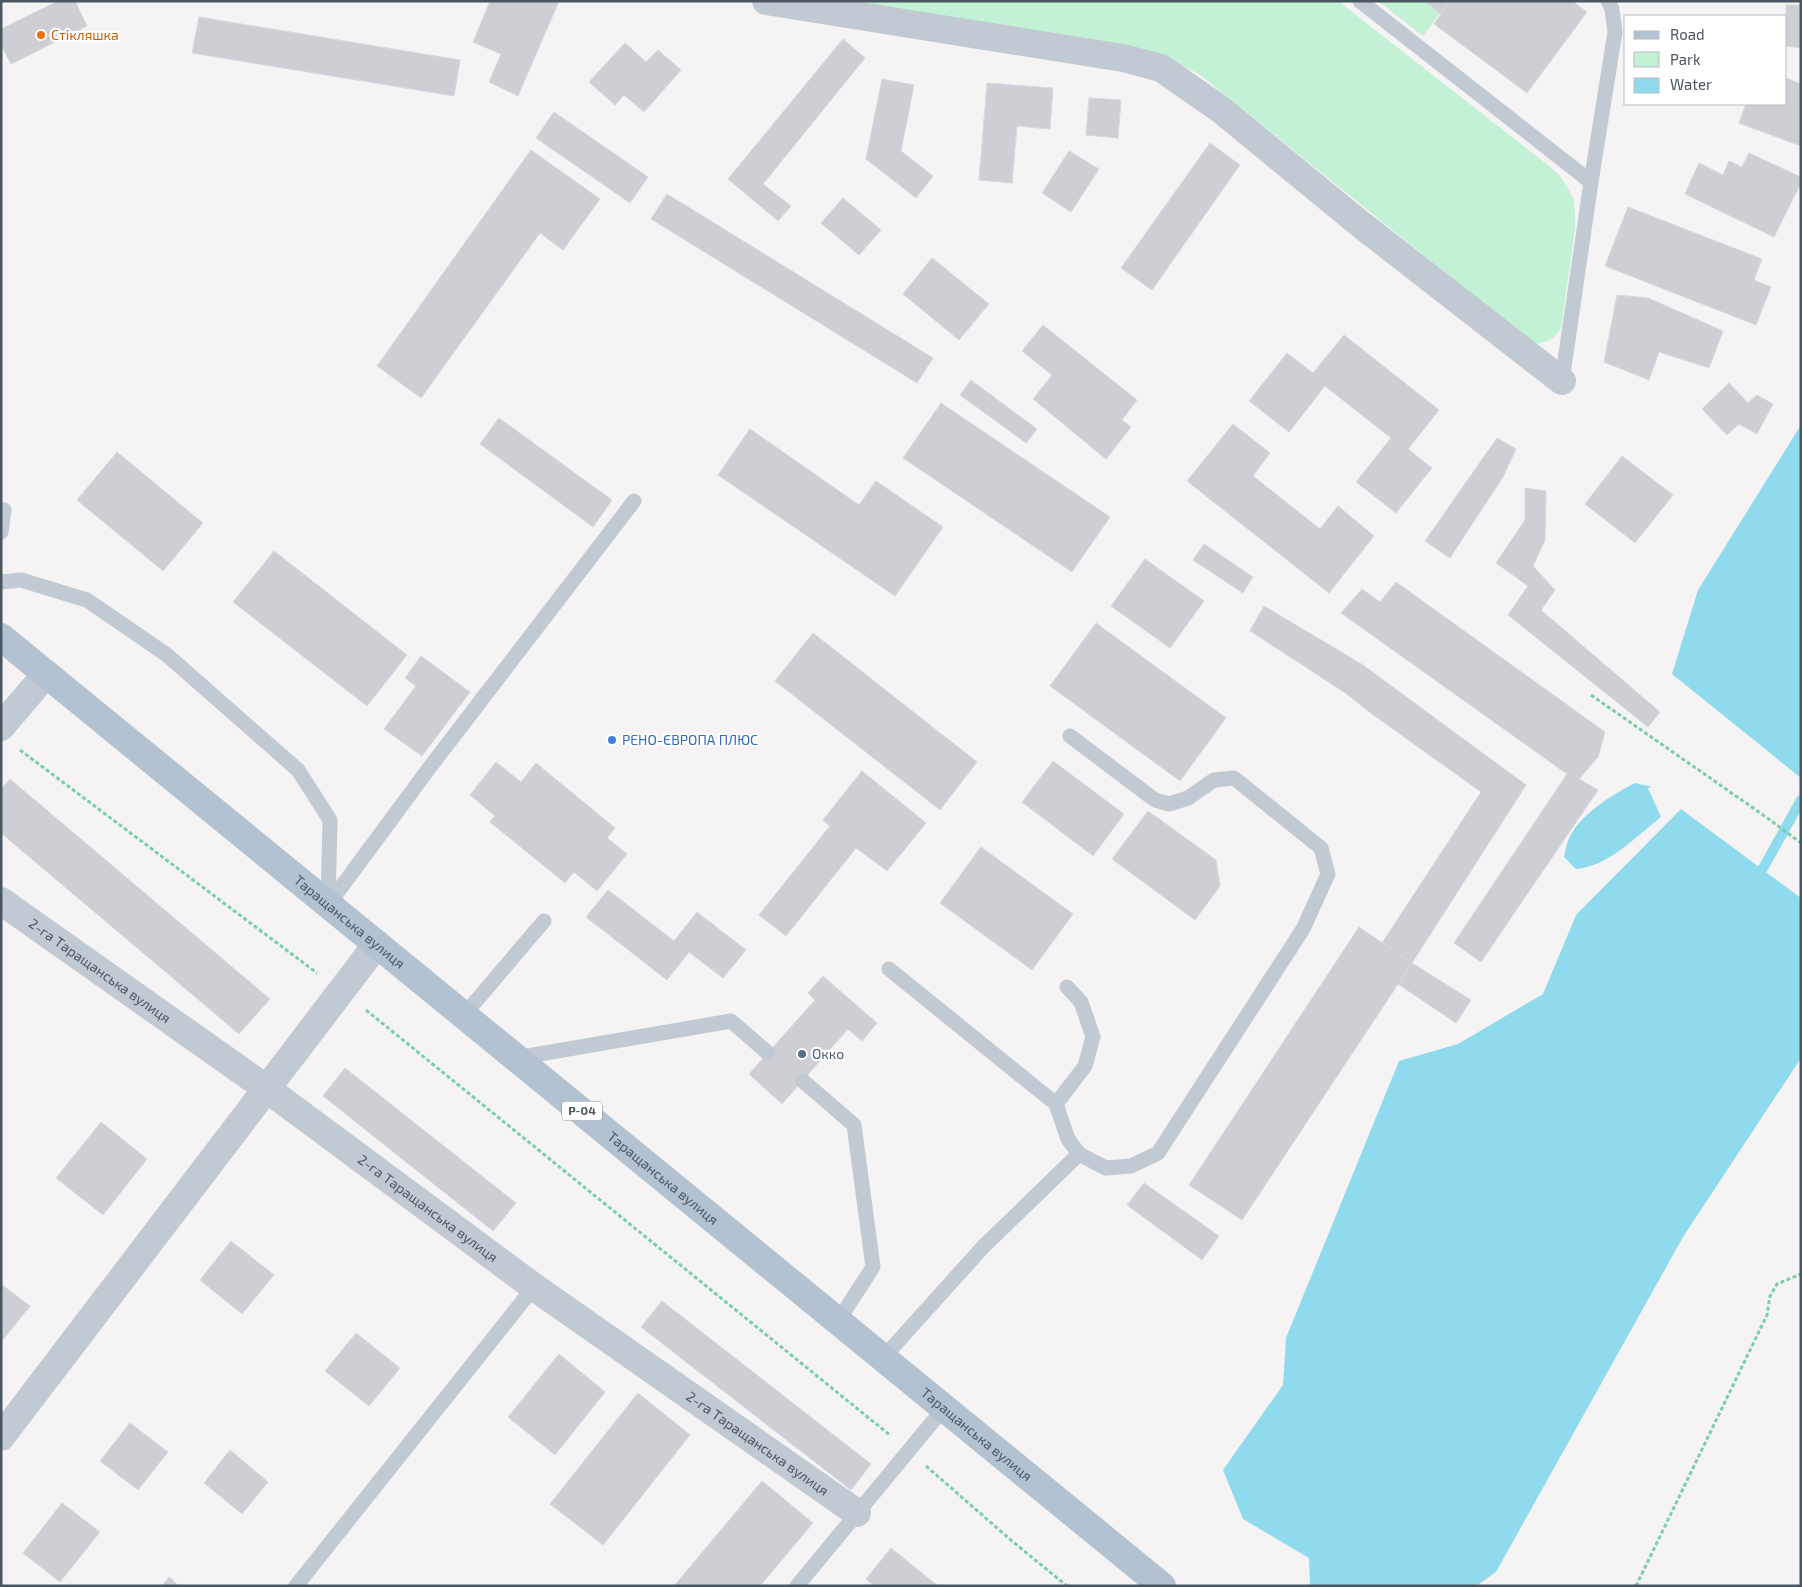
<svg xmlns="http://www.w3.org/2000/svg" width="1802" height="1587" font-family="'Exo 2',sans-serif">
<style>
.green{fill:#c3f1d5}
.water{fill:#90daee}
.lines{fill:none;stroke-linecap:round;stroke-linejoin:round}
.stream{stroke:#90daee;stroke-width:10}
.building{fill:#cdcfd5;stroke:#d7d9de}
.path{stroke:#7ad0a6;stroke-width:3;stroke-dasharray:4 2.5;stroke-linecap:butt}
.lane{stroke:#c1cad2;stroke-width:15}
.street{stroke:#c1cad2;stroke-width:28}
.primary{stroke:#b3c2d1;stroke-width:28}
.food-dot{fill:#e8710a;stroke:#fff;stroke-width:2}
.shop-dot{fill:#3f7fe0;stroke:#fff;stroke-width:2}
.service-dot{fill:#5c6f8a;stroke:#fff;stroke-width:2}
.labels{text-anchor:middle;stroke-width:4.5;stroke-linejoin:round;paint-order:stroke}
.shield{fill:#fff;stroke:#808990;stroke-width:1}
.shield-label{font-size:12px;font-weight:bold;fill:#4a5661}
.food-label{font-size:14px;fill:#c56008;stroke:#fff;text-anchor:start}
.shop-label{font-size:14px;fill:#366cbe;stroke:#fff;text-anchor:start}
.street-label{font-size:14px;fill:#4a5661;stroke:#fff}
.service-label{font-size:14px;fill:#4e5e75;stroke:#fff;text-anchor:start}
</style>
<rect width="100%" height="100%" fill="#f5f3f3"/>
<g class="green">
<path d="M850,1h488l211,165 10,9 8,12 7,13 1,13v16l-14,100c-8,10 -14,14 -27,15l-335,-270 -35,-17z"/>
<path d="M1378,1h46l16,12 -17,23z"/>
</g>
<g class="water">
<path d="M1801,425v353l-129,-104 26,-84z"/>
<path d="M1635,783l17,4 -4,1 13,29c-24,19 -54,50 -85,52l-12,-12c1,-5 2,-11 4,-16 10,-26 44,-46 67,-58z"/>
<path d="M1681,809l120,89v160l-118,179 -187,335 -20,14h-166l-1,-28 -66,-39 -20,-49 60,-85 3,-47 113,-277 59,-17 85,-50 33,-79z"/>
</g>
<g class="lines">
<path class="stream" d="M1756,881l45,-81"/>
</g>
<g class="building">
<path d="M58,1h17l12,25 -76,38 -10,-19v-16z"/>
<path d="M490,1h69l-41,95 -29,-14 12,-28 -28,-12z"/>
<path d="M1424,1h26l-9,13z"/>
<path d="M1450,1h122l15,11 -60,81 -93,-69z"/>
<path d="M1786,5h15v43l-15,-2z"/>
<path d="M199,17l261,43 -6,36 -262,-43z"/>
<path d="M843,39l22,19 -102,126 28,22 -13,15 -50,-42z"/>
<path d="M625,43l21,19 12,-12 23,20 -37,42 -20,-17 -9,10 -26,-23z"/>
<path d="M1786,78l15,6v62l-62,-23 7,-19h40z"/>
<path d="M882,79l32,6 -13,66 32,25 -17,22 -50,-39z"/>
<path d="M987,83l66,5 -3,41 -33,-3 -5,57 -33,-3z"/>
<path d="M1089,98l32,2 -3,38 -32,-3z"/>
<path d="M554,112l94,65 -18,26 -94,-65z"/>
<path d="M1210,143l30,22 -88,125 -31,-22z"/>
<path d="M531,150l69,49 -37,51 -23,-17 -119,165 -44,-32z"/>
<path d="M1069,151l30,18 -28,43 -29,-19z"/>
<path d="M1749,153l52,24v6l-27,54 -89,-43 14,-31 24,12 6,-14 13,6z"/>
<path d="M667,194l266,164 -16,25 -266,-164z"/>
<path d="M843,198l38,32 -22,25 -38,-32z"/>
<path d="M1628,207l134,52 -8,21 17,7 -15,38 -151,-59z"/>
<path d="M932,258l57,46 -30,36 -56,-46z"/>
<path d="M1617,295l31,3 75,33 -14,37 -50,-16 -10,28 -45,-18z"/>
<path d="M1043,325l94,75 -15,20 9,7 -25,32 -73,-60 19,-24 -30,-24z"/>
<path d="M1344,335l95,75 -31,39 24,19 -36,45 -40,-31 35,-44 -66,-52 -36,46 -40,-31 38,-48 26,20z"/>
<path d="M971,380l66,49 -11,14 -66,-48z"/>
<path d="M1729,383l19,20 9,-8 16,9 -16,30 -18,-10 -12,11 -25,-26z"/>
<path d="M941,403l169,114 -38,55 -169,-114z"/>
<path d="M499,418l113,82 -19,27 -113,-83z"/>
<path d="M1233,424l37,29 -17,23 67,53 18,-23 36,30 -45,57 -142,-112z"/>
<path d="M750,429l109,76 17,-24 67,46 -48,69 -177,-121z"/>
<path d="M1497,438l19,11 -13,28 -53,81 -25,-17z"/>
<path d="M117,452l86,71 -40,48 -86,-71z"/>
<path d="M1622,456l51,39 -38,48 -50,-39z"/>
<path d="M1525,488l21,3 -1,49 -12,26 22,24 -14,20 119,102 -12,15 -140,-112 20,-29 -32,-23 29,-43z"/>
<path d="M1204,544l49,33 -10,16 -50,-33z"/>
<path d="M274,551l133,104 -40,51 -134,-104z"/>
<path d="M1145,559l59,42 -34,47 -59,-42z"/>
<path d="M1396,582l209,150 -7,25 -19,22 19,11 -117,172 -27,-19 113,-169 -226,-161 21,-24 18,13z"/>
<path d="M1264,606l99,59 163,120 -114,178 -30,-20 99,-151 -109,-78 -28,-22 -94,-61z"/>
<path d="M1096,623l130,95 -46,63 -130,-95z"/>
<path d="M813,633l164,129 -37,48 -165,-129z"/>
<path d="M421,656l49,36 -48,64 -38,-27 32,-43 -11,-8z"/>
<path d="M1053,761l71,53 -31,42 -71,-54z"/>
<path d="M496,762l25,20 15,-19 79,65 -8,10 20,16 -30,37 -23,-19 -9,11 -75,-61 5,-6 -25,-21z"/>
<path d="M862,771l64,52 -39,48 -31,-23 -70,88 -27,-21 71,-89 -7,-6z"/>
<path d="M10,779l260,220 -31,35 -238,-201v-44z"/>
<path d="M1148,811l68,49 4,26 -25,34 -83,-61z"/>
<path d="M981,847l92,67 -41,56 -92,-67z"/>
<path d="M608,890l66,51 23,-29 49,38 -23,28 -34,-26 -22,28 -81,-63z"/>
<path d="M1359,927l53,36 -170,257 -53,-35z"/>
<path d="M1412,963l59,37 -15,23 -58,-39z"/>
<path d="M823,976l54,47 -15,18 -14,-12 -66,75 -33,-30 66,-74 -7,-7z"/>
<path d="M345,1068l171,135 -23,28 -170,-135z"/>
<path d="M101,1122l46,37 -44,56 -47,-37z"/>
<path d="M1144,1183l75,53 -17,24 -75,-55z"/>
<path d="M231,1241l43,34 -32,39 -42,-34z"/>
<path d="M1,1284l29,22 -29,36z"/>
<path d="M662,1301l209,163 -20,26 -210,-163z"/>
<path d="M356,1333l44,35 -31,38 -44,-35z"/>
<path d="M559,1354l46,38 -50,63 -47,-38z"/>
<path d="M638,1393l52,42 -87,110 -53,-41z"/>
<path d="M130,1423l38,29 -30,38 -38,-29z"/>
<path d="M230,1450l38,32 -26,32 -38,-31z"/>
<path d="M762,1481l51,42 -53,63h-86z"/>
<path d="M62,1503l38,29 -40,50 -37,-29z"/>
<path d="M891,1548l47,38h-64l-8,-7z"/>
<path d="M169,1577l10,9h-17z"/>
</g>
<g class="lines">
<g class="path">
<path d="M1591,695l175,122 35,26"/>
<path d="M20,750l297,223"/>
<path d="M366,1010l525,426"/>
<path d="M926,1466l86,75 55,45"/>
<path d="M1636,1586l131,-271 3,-19 7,-12 24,-10"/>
</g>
<g class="lane">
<path d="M1360,1l231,181"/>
<path d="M1562,381l29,-199 24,-150 -3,-23 -4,-8"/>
<path d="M1,532l3,-22"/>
<path d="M1,582l20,-2 66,20 80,55 131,115 32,50 -2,85"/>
<path d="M328,905l102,-138 204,-266"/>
<path d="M889,969l167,135 12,35 11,15"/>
<path d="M464,1015l80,-94"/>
<path d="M516,1058l215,-37 37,32"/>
<path d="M803,1081l51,44 19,142 -35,54"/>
<path d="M1056,1104l29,-38 8,-29 -12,-35 -14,-15"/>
<path d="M883,1358l100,-111 96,-93 27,14 25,-2 27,-13 145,-224 25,-55 -7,-26 -87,-70 -20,2 -26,18 -19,6 -14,-4 -85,-64"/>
<path d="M296,1586l238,-299"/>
<path d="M797,1586l147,-178"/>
</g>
<g class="street">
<path d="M766,1l357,57 38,10 59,41 139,114 203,158"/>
<path d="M1,727l45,-53"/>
<path id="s1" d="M1,901l266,188 267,198 323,226"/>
<path d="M1,1437l376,-493"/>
</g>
<path class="primary" id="s2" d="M1,637l1161,949"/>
</g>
<circle class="food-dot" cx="41" cy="35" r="5"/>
<circle class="shop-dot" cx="612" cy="740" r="5"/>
<circle class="service-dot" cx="802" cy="1054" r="5"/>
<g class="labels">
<rect class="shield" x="562" y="1101.5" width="40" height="19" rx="4"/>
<g class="shield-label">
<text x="582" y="1115">Р-04</text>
</g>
<g class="food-label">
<text x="51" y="40">Стікляшка</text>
</g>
<g class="shop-label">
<text x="622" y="745">РЕНО-ЄВРОПА ПЛЮС</text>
</g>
<g class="street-label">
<text dy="5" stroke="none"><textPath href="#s2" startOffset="450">Таращанська вулиця</textPath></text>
<text dy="5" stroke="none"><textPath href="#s1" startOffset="121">2-га Таращанська вулиця</textPath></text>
<text dy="5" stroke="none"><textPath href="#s2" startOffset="855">Таращанська вулиця</textPath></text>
<text dy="5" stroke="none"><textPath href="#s1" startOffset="526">2-га Таращанська вулиця</textPath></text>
<text dy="5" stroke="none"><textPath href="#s2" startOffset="1260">Таращанська вулиця</textPath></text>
<text dy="5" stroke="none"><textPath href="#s1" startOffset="931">2-га Таращанська вулиця</textPath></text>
</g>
<g class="service-label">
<text x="812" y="1059">Окко</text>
</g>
</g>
<rect width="1802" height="1587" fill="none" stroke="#4a5661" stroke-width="5"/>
<rect x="1624" y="15" width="162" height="90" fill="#ffffff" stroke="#b7bbc0"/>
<rect x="1634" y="31" width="25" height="8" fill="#b3c2d1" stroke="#b7bbc0"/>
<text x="1670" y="40" font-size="15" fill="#4a5661">Road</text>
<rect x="1634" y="52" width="25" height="15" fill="#c3f1d5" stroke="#b7bbc0"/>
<text x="1670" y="65" font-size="15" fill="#4a5661">Park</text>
<rect x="1634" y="78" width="25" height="15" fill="#90daee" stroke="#b7bbc0"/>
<text x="1670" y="90" font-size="15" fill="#4a5661">Water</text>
</svg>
